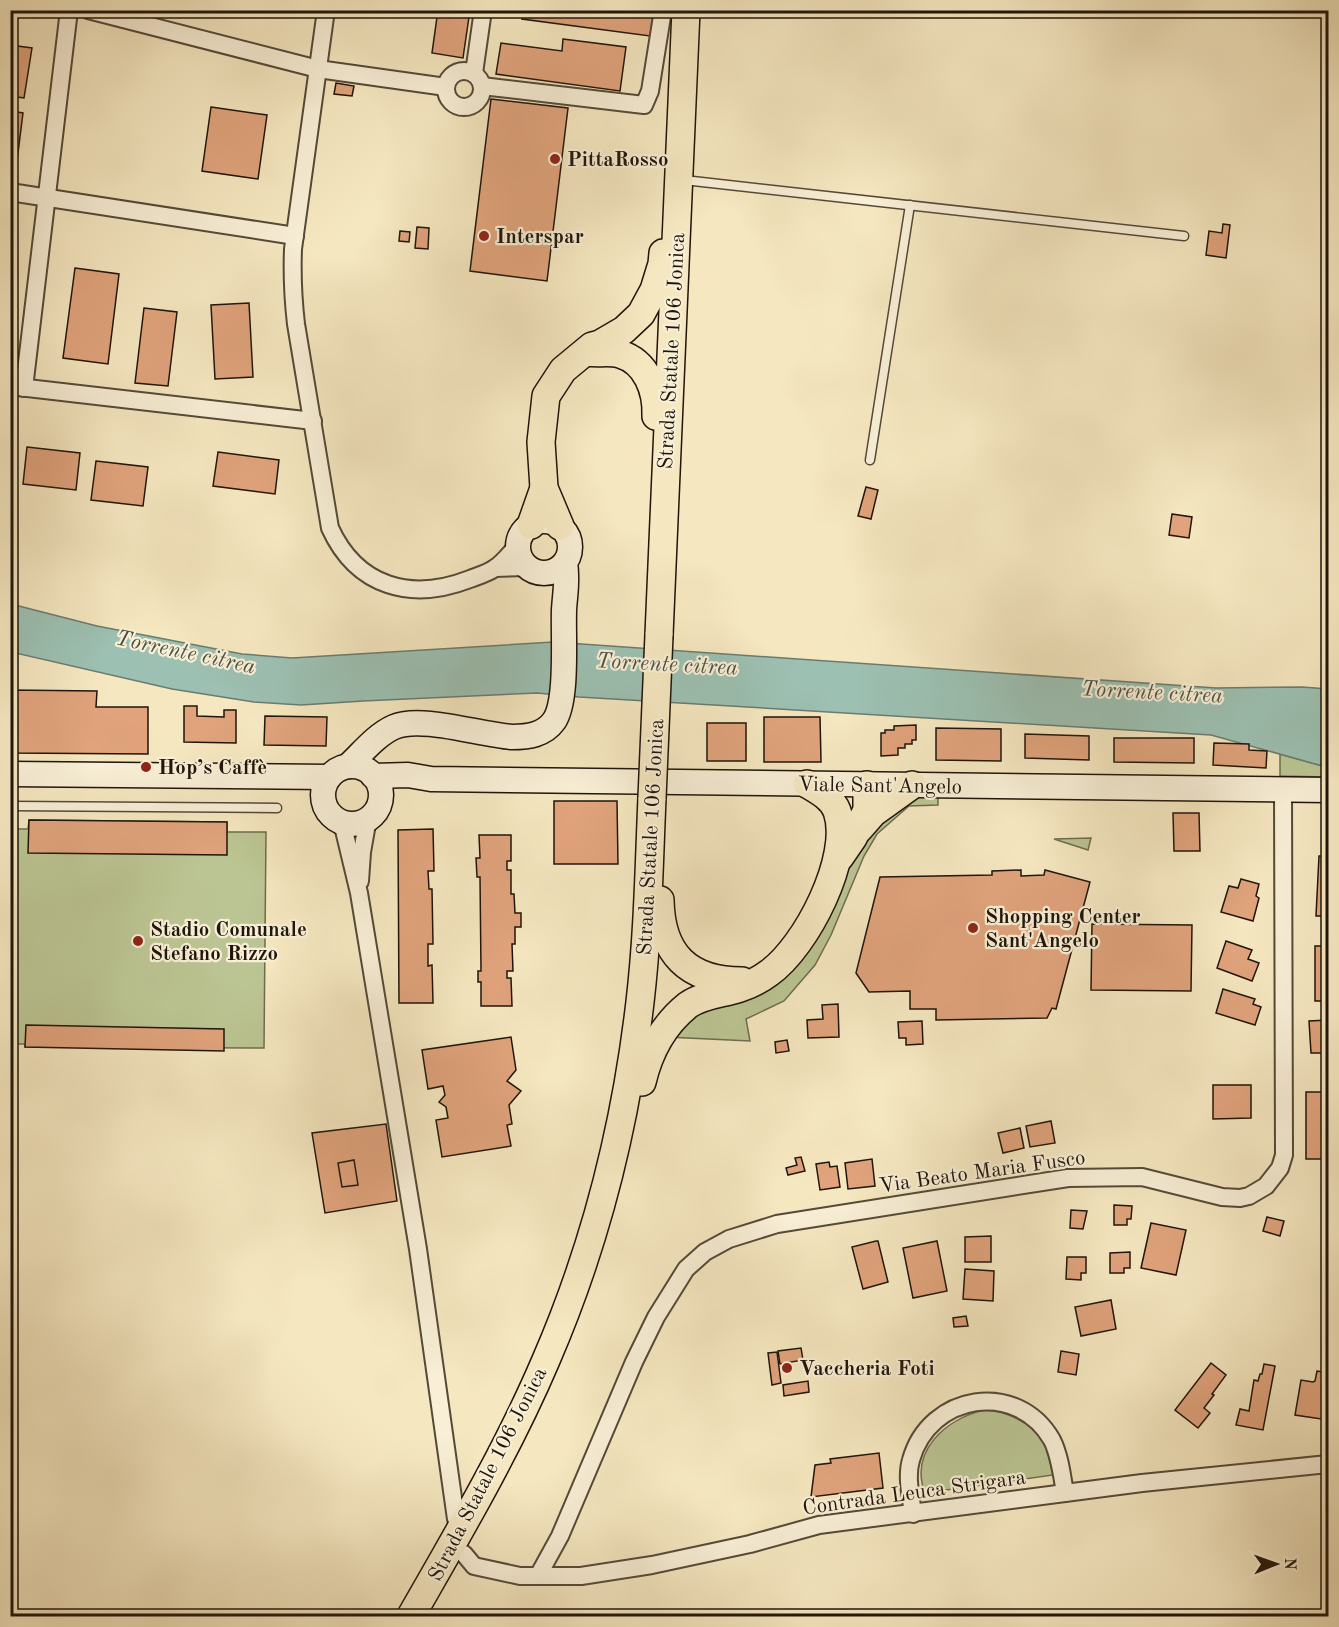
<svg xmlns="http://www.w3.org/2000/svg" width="1339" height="1627" font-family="'Old Standard TT',serif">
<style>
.green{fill:#bbc593;stroke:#6d6d4e;stroke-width:1.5}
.water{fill:#9cc0b2;stroke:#6a7c6f;stroke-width:1.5}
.building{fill:#e0a37c;stroke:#1f150a;stroke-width:1.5}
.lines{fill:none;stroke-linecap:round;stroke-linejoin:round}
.service-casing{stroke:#544a38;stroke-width:11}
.minor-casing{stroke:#544a38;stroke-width:20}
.secondary-casing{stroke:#1f150a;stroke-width:27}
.primary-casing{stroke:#1f150a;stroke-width:30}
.service{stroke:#f8efd6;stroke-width:8}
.minor{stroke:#f8efd6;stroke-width:16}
.secondary{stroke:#f8efd6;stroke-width:24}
.primary{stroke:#f5e7c0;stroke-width:27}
.primary-bridge-casing{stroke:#1f150a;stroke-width:30;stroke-linecap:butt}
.primary-bridge{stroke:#f5e7c0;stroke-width:27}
.poi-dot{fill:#8f2418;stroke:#f8efd6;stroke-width:2}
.labels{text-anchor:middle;stroke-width:4.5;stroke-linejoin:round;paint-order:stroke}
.poi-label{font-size:21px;font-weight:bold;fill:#1f150a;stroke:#f8efd6;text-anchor:start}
.street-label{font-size:21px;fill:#1f150a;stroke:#f8efd6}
.water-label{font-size:22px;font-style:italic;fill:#4b5145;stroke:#f8efd6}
</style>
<rect width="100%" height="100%" fill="#f5e7c0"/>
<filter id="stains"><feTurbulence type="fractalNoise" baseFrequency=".00333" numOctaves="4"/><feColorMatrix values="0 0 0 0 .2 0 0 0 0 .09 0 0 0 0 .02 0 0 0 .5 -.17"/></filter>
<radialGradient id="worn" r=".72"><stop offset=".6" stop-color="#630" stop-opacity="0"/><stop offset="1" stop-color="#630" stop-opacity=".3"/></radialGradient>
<g class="green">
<path d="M1280,754l39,11 9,-1v13l-48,-1z"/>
<path d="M910,795h28v10l-29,1 -32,28 -13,22 -33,79 -16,30 -31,36 -38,18 4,22 -83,-4 16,-21 69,-26 101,-143z"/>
<path d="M29,820l198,2v10h39l-2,216 -239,-1v-3h-14v-215h17z"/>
<path d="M1091,838l-3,12 -34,-11z"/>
<path d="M984,1410c23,1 47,12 60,33 5,9 6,21 9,32l-128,18c-16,-42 21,-74 59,-83z"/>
</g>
<path class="water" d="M11,604l86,22 145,28 50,4 261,-16 663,46 86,-1 26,2v75l-9,1 -108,-30 -632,-38 -42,-4 -174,8 -62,4 -47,-3 -82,-13 -161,-37z"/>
<g class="building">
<path d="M438,10h32l-7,48 -31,-5z"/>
<path d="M524,10h130l-4,26 -128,-17z"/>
<path d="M563,39l63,8 -6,44 -124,-17 5,-31 61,8z"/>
<path d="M10,45l22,3 -8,50 -14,-2z"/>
<path d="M336,83l18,3 -2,10 -18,-2z"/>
<path d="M491,99l77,9 -21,173 -77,-10z"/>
<path d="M211,107l56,8 -9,64 -56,-8z"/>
<path d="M10,111l13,2 -6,48h-7z"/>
<path d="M1223,224l7,1 -4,33 -20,-3 3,-24 13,2z"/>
<path d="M417,227l12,1 -1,21 -13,-1z"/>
<path d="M400,231l10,1 -1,10 -10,-1z"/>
<path d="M75,268l44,6 -11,90 -45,-6z"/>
<path d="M249,303l4,74 -38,2 -4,-74z"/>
<path d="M144,308l33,4 -9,74 -33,-3z"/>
<path d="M27,447l53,6 -4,37 -53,-6z"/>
<path d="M218,452l61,8 -4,34 -62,-8z"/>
<path d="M96,461l52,6 -5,39 -52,-6z"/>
<path d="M866,487l12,3 -7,29 -13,-3z"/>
<path d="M1172,514l20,3 -3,21 -20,-3z"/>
<path d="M10,690l87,1 -1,16h52v47l-138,-1z"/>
<path d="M184,706h13v10l27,1v-7h12v33l-52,-1z"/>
<path d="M265,716l62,1 -1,29 -62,-1z"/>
<path d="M764,717h56l1,45h-57z"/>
<rect x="707" y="723" width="39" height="38"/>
<path d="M916,725v15h-4v4h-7v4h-7v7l-17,1v-23h4v-3h9v-4z"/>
<path d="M936,728l65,1v32l-65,-1z"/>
<path d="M1025,734l64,2v24l-64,-2z"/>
<path d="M1114,738h80v25l-80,-1z"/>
<path d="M1214,743l35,1v6l18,1 -1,17 -53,-3z"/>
<path d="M554,801h63l1,63h-64z"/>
<path d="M1173,813h26l1,38h-26z"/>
<path d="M29,820l198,2v33l-199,-2z"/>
<path d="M433,829l1,42h-6l1,18h3l1,55h-5v22l4,-1 1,38h-34l-1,-173z"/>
<path d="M479,835h32v26h-4v9h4v24h3l1,19h6v14h-6v17h-3l1,27h-6v7h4l1,28h-31v-24h-3v-11h3l-1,-94h-3l-1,-19h4z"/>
<path d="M1319,856h9v60h-12z"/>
<path d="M1021,870v6l23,-1 1,-5 45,12 -34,127 -4,-1 -5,10 -111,2v-11h-26v-18l-41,1 -13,-19 24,-96 112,-2v-4z"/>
<path d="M1241,879l18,5 -3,12 3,2 -6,23 -32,-9 8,-26 9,2z"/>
<path d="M1092,924l100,1 -1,66 -100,-1z"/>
<path d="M1226,941l26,9 -4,9 11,4 -7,18 -35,-13z"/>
<rect x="1315" y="946" width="13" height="55"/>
<path d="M1223,989l32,10 -2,5 8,3 -6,18 -39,-12z"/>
<path d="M838,1004l1,33 -31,1 -1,-18 16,-1 -1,-14z"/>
<path d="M1328,1020v24h-5l1,9h-13l-2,-32z"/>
<path d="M922,1021l1,23 -17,1v-7h-7l-1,-16z"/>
<path d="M26,1025l198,4v22l-199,-4z"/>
<path d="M511,1037l5,33 -9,11 14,10 -12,14 3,19 -5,1 4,21 -69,11 -6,-37 12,-2 -2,-11 -7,-5 6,-7 -2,-9 -15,3 -6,-39z"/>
<path d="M787,1040l2,11 -13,2 -1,-11z"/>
<path d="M1213,1085h38v33l-38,1z"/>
<rect x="1306" y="1092" width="22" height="67"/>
<path d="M1051,1121l4,22 -25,4 -4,-21z"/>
<path d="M386,1124l11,77 -72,12 -13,-80z"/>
<path d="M1020,1128l4,20 -21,5 -5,-20z"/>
<path d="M801,1157l4,14 -17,4 -2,-7 11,-3 -2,-7z"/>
<path d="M872,1159l3,27 -27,3 -3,-26z"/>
<path d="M354,1160l4,25 -16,2 -4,-24z"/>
<path d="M829,1162l1,5 7,-1 3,21 -20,3 -4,-26z"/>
<path d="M1114,1205l18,1 -1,13h-4v6h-13z"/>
<path d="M1071,1210l16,1 -4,18 -13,-1z"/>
<path d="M1267,1217l17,4 -4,15 -17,-5z"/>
<path d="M1151,1223l35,7 -10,45 -35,-7z"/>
<path d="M991,1236v26h-26v-25z"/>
<path d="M876,1241h2l10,41 -25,7 -11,-42z"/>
<path d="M937,1241l10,50 -34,7 -10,-50z"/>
<path d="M1130,1252v16h-6v5h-14v-20z"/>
<path d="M1067,1257h19v16h-5v7l-15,-1z"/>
<path d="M965,1269l29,2 -1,30 -30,-2z"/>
<path d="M1111,1300l5,29 -35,7 -6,-29z"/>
<path d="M966,1316l2,10 -14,1 -1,-9z"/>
<path d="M801,1348l2,12 -23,4 -2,-13z"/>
<path d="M1061,1351l18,3 -3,21 -18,-3z"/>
<path d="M777,1352l4,31 -9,2 -4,-32z"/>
<path d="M1211,1363l15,12 -14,19 2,1 -10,13 6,5 -12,15 -23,-18z"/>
<path d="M1264,1364l11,2 -12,64 -27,-5 4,-16 9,2 5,-31 4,1 2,-7h2z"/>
<path d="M1317,1371l11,2v47l-33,-5 6,-35 12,2 2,-1z"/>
<path d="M808,1381l1,11 -25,4 -1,-11z"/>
<path d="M879,1453l4,35 -72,9 4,-32 16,-2 -1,-4z"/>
</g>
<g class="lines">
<g class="service-casing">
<g id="service">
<path d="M684,180l500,56"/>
<path d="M870,460l40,-255"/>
<path d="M10,806l267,2"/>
</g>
</g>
<g class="minor-casing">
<g id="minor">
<path d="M88,10l230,59 128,18"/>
<path d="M326,10l-33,239c-1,25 0,49 3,75l34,204c27,59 81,74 140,51 8,-3 18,-6 25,-11 9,-6 16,-16 23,-23"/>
<circle cx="464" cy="89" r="18"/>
<path d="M474,73l9,-63"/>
<path d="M482,86l162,19 6,-14 13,-81"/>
<path d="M10,192l285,44"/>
<path d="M10,386l303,35"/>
<path d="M24,388l45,-378"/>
<path d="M495,568l33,-1"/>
<path d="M342,822l17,71 28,169 31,187 38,270"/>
<path d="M360,881l2,-29 6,-34"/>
<path d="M913,1514c-2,-17 -7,-38 -2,-54 18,-66 106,-81 141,-20 8,16 10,36 13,53"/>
<path d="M464,1554l10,12 46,10h61l71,-11 98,-21 69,-19 323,-42 186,-19"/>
<path d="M538,1576l22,-40 74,-174 22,-45 30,-48 19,-17 24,-13 48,-15 291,-46 74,-1 80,20 18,1 9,-2 17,-10 14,-18 4,-13 -1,-366"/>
</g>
</g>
<g class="secondary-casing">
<g id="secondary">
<circle cx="544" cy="547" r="26"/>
<path d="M348,766c14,-13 28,-31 46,-39 27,-12 87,8 118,10 16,0 32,-2 42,-16 14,-20 9,-85 10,-111 1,-17 4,-29 1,-47"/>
<circle cx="352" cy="795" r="29"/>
<path d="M10,774l319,3"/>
<path d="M373,776l35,-1 23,4 897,11"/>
</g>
</g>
<g class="primary-casing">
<g id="primary">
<path d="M587,352c11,2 22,-1 33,2 27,8 37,37 36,62"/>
<path d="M531,525l13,-37"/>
<path d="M560,526l-16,-38 -3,-46 5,-46 17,-26 29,-24 8,-2 24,-14 17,-16 13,-24 8,-26 1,-11"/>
<path d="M659,635l27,-625"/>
<path d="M859,829l14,-16 39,-28"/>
<path d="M840,857l13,-19 14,-28v-25"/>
<path d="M660,900c1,54 28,81 82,81"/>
<path d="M642,1082c7,-30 21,-57 46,-77 16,-11 35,-11 52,-17 9,-3 21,-9 29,-15 37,-26 84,-117 68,-162 -5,-13 -18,-20 -30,-27"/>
<path d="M411,1616c48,-84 97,-167 135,-256 49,-113 80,-237 94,-358 8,-68 9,-136 12,-204"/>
</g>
</g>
<use href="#service" class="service"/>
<use href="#minor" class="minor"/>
<use href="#secondary" class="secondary"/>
<use href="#primary" class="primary"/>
<g class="primary-bridge-casing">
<path id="primary-bridge" d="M652,798l7,-163"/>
</g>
<use href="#primary-bridge" class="primary-bridge"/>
</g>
<g class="poi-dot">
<circle cx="555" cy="159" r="6"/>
<circle cx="484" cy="236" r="6"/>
<circle cx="146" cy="767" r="6"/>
<circle cx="973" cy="928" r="6"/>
<circle cx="138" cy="941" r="6"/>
<circle cx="787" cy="1368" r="6"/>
</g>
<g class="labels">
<g class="poi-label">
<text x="567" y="166">PittaRosso</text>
<text x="496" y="243">Interspar</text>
<text x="158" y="774">Hop’s Caffè</text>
<text x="985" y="923">Shopping Center<tspan x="985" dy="24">Sant'Angelo</tspan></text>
<text x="150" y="936">Stadio Comunale<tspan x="150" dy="24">Stefano Rizzo</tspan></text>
<text x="799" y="1375">Vaccheria Foti</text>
</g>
<g class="street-label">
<text transform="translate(671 351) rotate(-87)" y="7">Strada Statale 106 Jonica</text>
<text transform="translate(880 785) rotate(1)" y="7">Viale Sant'Angelo</text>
<text transform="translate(650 837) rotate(-87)" y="7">Strada Statale 106 Jonica</text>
<text transform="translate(982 1171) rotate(-8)" y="7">Via Beato Maria Fusco</text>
<text transform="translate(487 1474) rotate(-63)" y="7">Strada Statale 106 Jonica</text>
<text transform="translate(914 1492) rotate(-8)" y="7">Contrada Leuca Strigara</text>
</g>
<g class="water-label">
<text transform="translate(186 651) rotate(12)" y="8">Torrente citrea</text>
<text transform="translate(667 663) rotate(3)" y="8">Torrente citrea</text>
<text transform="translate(1152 691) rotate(3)" y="8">Torrente citrea</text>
</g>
</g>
<rect width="1339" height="1627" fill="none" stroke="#f5e7c0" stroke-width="36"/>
<rect x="12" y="12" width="1315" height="1603" fill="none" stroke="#1f150a" stroke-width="3"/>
<rect x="18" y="18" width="1303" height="1591" fill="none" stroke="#1f150a" stroke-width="1.5"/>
<g transform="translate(1276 1564) rotate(89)" stroke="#f8efd6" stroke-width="4.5" paint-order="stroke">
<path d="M0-4.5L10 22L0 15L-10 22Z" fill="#1f150a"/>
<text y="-9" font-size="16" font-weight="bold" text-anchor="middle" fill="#1f150a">N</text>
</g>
<rect width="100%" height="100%" filter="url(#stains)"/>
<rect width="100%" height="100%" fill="url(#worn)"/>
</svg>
